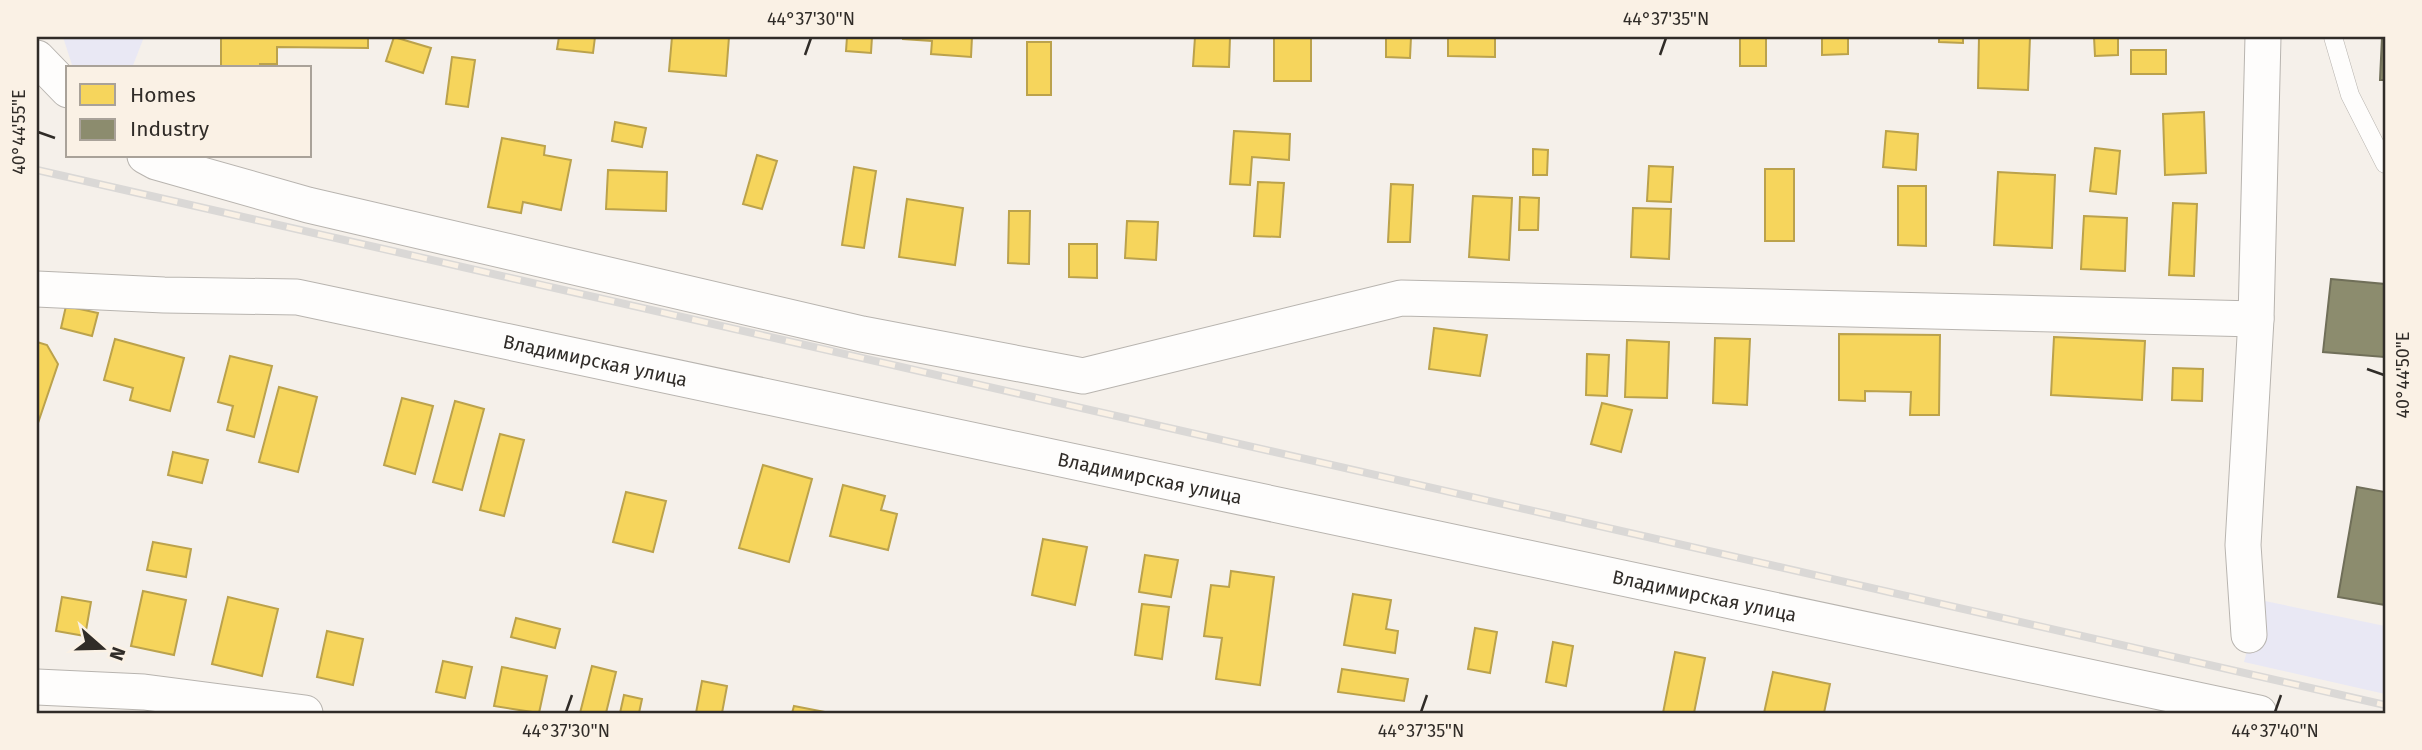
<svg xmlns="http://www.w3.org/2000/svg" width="2422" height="750" font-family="'Fira Sans',sans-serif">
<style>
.green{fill:#e9e8f4}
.homes{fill:#f6d55c;stroke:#bba24c;stroke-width:2}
.industry{fill:#8c8c6e;stroke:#706f59;stroke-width:2}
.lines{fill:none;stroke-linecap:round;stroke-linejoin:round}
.lane-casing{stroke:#b8b4af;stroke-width:19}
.street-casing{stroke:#b8b4af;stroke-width:37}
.lane{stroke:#fefdfc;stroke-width:18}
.street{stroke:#fefdfc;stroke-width:35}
.rail-casing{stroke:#dad8d6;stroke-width:8}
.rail{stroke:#faf1e5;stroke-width:5;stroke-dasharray:16;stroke-linecap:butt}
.ticks{fill:none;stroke:#302c28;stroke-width:2.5}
.labels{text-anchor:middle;stroke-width:7;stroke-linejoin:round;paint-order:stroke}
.street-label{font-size:19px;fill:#302c28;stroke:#faf1e5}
.neatline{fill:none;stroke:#302c28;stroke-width:2.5}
.ticks-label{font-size:18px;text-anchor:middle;fill:#302c28}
</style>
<rect width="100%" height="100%" fill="#f5f0ea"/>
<g class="green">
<path d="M63,37h81l-12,31h-59z"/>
<path d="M2260,600l125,26v68l-141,-32z"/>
</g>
<g class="homes">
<path d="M221,37h147v11l-91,-1v17h-17v4h-39z"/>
<path d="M394,37l37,11 -8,25 -37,-12z"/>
<path d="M559,37h36l-2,16 -36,-4z"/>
<path d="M672,37h57l-3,39 -57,-5z"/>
<path d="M847,37h25l-1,16 -25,-2z"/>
<path d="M903,37h69l-1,20 -40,-3 1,-13 -29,-2z"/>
<path d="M1195,37h35l-1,30 -36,-1z"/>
<rect x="1274" y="37" width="37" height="44"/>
<path d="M1386,37h25l-1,21 -24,-1z"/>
<path d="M1448,37h47v20l-47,-1z"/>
<rect x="1740" y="37" width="26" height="29"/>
<path d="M1822,37h26v17l-26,1z"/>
<path d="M1939,37h24v6l-24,-1z"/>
<path d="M1979,37h51l-2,53 -50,-2z"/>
<path d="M2094,37h24v18l-23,1z"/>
<rect x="1027" y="42" width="24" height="53"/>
<rect x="2131" y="50" width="35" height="24"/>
<path d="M452,57l23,3 -7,47 -22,-3z"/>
<path d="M2204,112l2,61 -41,2 -2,-61z"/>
<path d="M615,122l31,6 -4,19 -30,-6z"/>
<path d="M1234,131l56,3 -1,26 -37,-3 -2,28 -20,-1z"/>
<path d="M1886,131l32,3 -2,36 -33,-3z"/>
<path d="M502,138l43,8 -1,9 27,5 -10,50 -38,-8 -2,11 -33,-6z"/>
<path d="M2095,148l25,3 -4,43 -26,-3z"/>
<path d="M1533,149l15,1 -1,25h-14z"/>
<path d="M757,155l20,6 -15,48 -19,-5z"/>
<path d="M1649,166l24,1 -2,35 -24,-1z"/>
<path d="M854,167l22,4 -12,77 -22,-3z"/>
<rect x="1765" y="169" width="29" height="72"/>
<path d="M608,170l59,2 -1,39 -60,-2z"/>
<path d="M1998,172l57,3 -3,73 -58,-3z"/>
<path d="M1258,182l26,1 -4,54 -26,-1z"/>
<path d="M1391,184l22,1 -3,57h-22z"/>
<path d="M1898,186h28v60l-28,-1z"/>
<path d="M1473,196l39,2 -3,62 -40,-3z"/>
<path d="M1520,197l19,1 -1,32h-19z"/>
<path d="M907,199l56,9 -8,57 -56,-8z"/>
<path d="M2173,203l24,1 -3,72 -25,-1z"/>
<path d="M1633,208l38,1 -2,50 -38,-2z"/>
<path d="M1009,211h21l-1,53 -21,-1z"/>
<path d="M2084,216l43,2 -2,53 -44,-2z"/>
<path d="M1127,221l31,1 -2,38 -31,-2z"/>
<path d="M1069,244h28v34l-28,-1z"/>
<path d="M66,306l32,7 -6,23 -31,-8z"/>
<path d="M1434,328l53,7 -7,41 -51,-7z"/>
<path d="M1839,334l101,1 -1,80h-29l1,-23 -46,-1v10l-26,-1z"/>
<path d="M2054,337l91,4 -3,59 -91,-5z"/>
<path d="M1715,338l35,1 -3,66 -34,-2z"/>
<path d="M115,339l69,19 -14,53 -40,-11 3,-12 -29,-8z"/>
<path d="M1627,340l42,2 -2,56 -42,-1z"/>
<path d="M37,342l10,3 11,19 -21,62z"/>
<path d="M1587,354l22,1 -2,41 -21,-1z"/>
<path d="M230,356l42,10 -18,71 -27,-7 6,-24 -15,-4z"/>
<path d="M2173,368l30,1 -1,32 -30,-1z"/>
<path d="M279,387l38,10 -19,75 -39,-10z"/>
<path d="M402,398l31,8 -18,68 -31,-9z"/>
<path d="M455,401l29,8 -22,81 -29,-8z"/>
<path d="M1602,403l30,7 -11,42 -30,-8z"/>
<path d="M500,434l24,6 -20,76 -24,-6z"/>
<path d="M173,452l35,8 -6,23 -34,-8z"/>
<path d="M763,465l49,14 -23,83 -50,-14z"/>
<path d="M843,485l42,11 -4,14 16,4 -9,36 -58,-14z"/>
<path d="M626,492l40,9 -13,51 -40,-10z"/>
<path d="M1043,539l44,8 -12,58 -43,-10z"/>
<path d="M153,542l38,7 -5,28 -39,-7z"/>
<path d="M1145,555l33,5 -7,37 -32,-5z"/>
<path d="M1231,571l43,6 -14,108 -44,-6 6,-41 -18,-2 7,-51 18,2z"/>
<path d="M143,591l43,9 -12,55 -43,-9z"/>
<path d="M1353,594l38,6 -5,29 12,2 -3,22 -51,-8z"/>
<path d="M62,597l29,5 -6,34 -29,-5z"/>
<path d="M228,597l50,12 -16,67 -50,-12z"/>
<path d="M1142,604l27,3 -7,52 -27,-4z"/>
<path d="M516,618l44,11 -5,19 -44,-11z"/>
<path d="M1475,628l22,4 -7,41 -22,-4z"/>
<path d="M327,631l36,8 -10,46 -36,-8z"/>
<path d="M1553,642l20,4 -7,40 -20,-4z"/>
<path d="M1675,652l30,6 -11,55h-31z"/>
<path d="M443,661l29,6 -7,31 -29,-6z"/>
<path d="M592,666l24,6 -10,41h-26z"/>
<path d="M502,667l45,9 -8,37 -45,-7z"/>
<path d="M1342,669l66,10 -4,22 -66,-9z"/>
<path d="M1773,672l57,12 -6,29h-60z"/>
<path d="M702,681l25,5 -5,27h-26z"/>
<path d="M624,695l18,4 -3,14h-19z"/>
<path d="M794,706l36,7h-38z"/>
</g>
<g class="industry">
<path d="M2382,37h3v43h-5z"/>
<path d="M2331,279l54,5 -1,73 -61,-5z"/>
<path d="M2357,487l28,5v113l-47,-8z"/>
</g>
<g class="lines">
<g class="lane-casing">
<path id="lane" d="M2333,37l17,58 35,69"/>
</g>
<g class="street-casing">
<g id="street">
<path d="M37,58l31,32"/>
<path d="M145,156l11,6 152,43 554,129 221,42 318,-78 855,21"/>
<path id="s1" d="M37,289l127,6 133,2 1962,416"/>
<path d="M2249,635l-6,-90 13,-226 7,-282"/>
<path d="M37,687l107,5 161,21"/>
</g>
</g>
<use href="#lane" class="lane"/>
<use href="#street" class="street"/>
<g class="rail-casing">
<path id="rail" d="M37,170l2348,535"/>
</g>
<use href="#rail" class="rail"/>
</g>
<path class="ticks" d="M805,55l6,-17M1660,55l6,-17M38,132l17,6M2367,369l17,6M566,712l6,-17M1421,712l6,-17M2275,712l6,-17"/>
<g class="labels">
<g class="street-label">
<text dy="7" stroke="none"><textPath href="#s1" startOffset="565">Владимирская улица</textPath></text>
<text dy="7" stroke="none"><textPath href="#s1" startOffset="1132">Владимирская улица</textPath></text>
<text dy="7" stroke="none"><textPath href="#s1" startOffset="1699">Владимирская улица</textPath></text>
</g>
</g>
<rect width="2422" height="750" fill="none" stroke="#faf1e5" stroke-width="77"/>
<rect x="66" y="66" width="245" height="91" fill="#faf1e5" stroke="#a9a299" stroke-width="2"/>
<rect x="80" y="84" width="35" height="21" fill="#f6d55c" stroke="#a9a299" stroke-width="2"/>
<text x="130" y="102" font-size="21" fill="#302c28">Homes</text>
<rect x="80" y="119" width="35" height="21" fill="#8c8c6e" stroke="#a9a299" stroke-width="2"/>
<text x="130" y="136" font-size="21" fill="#302c28">Industry</text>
<g transform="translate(102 648) rotate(110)" stroke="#faf1e5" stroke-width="5" paint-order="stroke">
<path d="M0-5L12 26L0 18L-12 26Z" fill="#302c28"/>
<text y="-10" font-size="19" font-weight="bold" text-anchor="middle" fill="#302c28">N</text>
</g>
<rect x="38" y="38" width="2346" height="674" class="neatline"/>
<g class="ticks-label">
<text x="811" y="25">44°37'30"N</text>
<text x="1666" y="25">44°37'35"N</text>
<text transform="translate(19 132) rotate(-90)" y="6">40°44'55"E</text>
<text transform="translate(2403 375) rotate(-90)" y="6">40°44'50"E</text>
<text x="566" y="737">44°37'30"N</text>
<text x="1421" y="737">44°37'35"N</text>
<text x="2275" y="737">44°37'40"N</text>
</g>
</svg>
